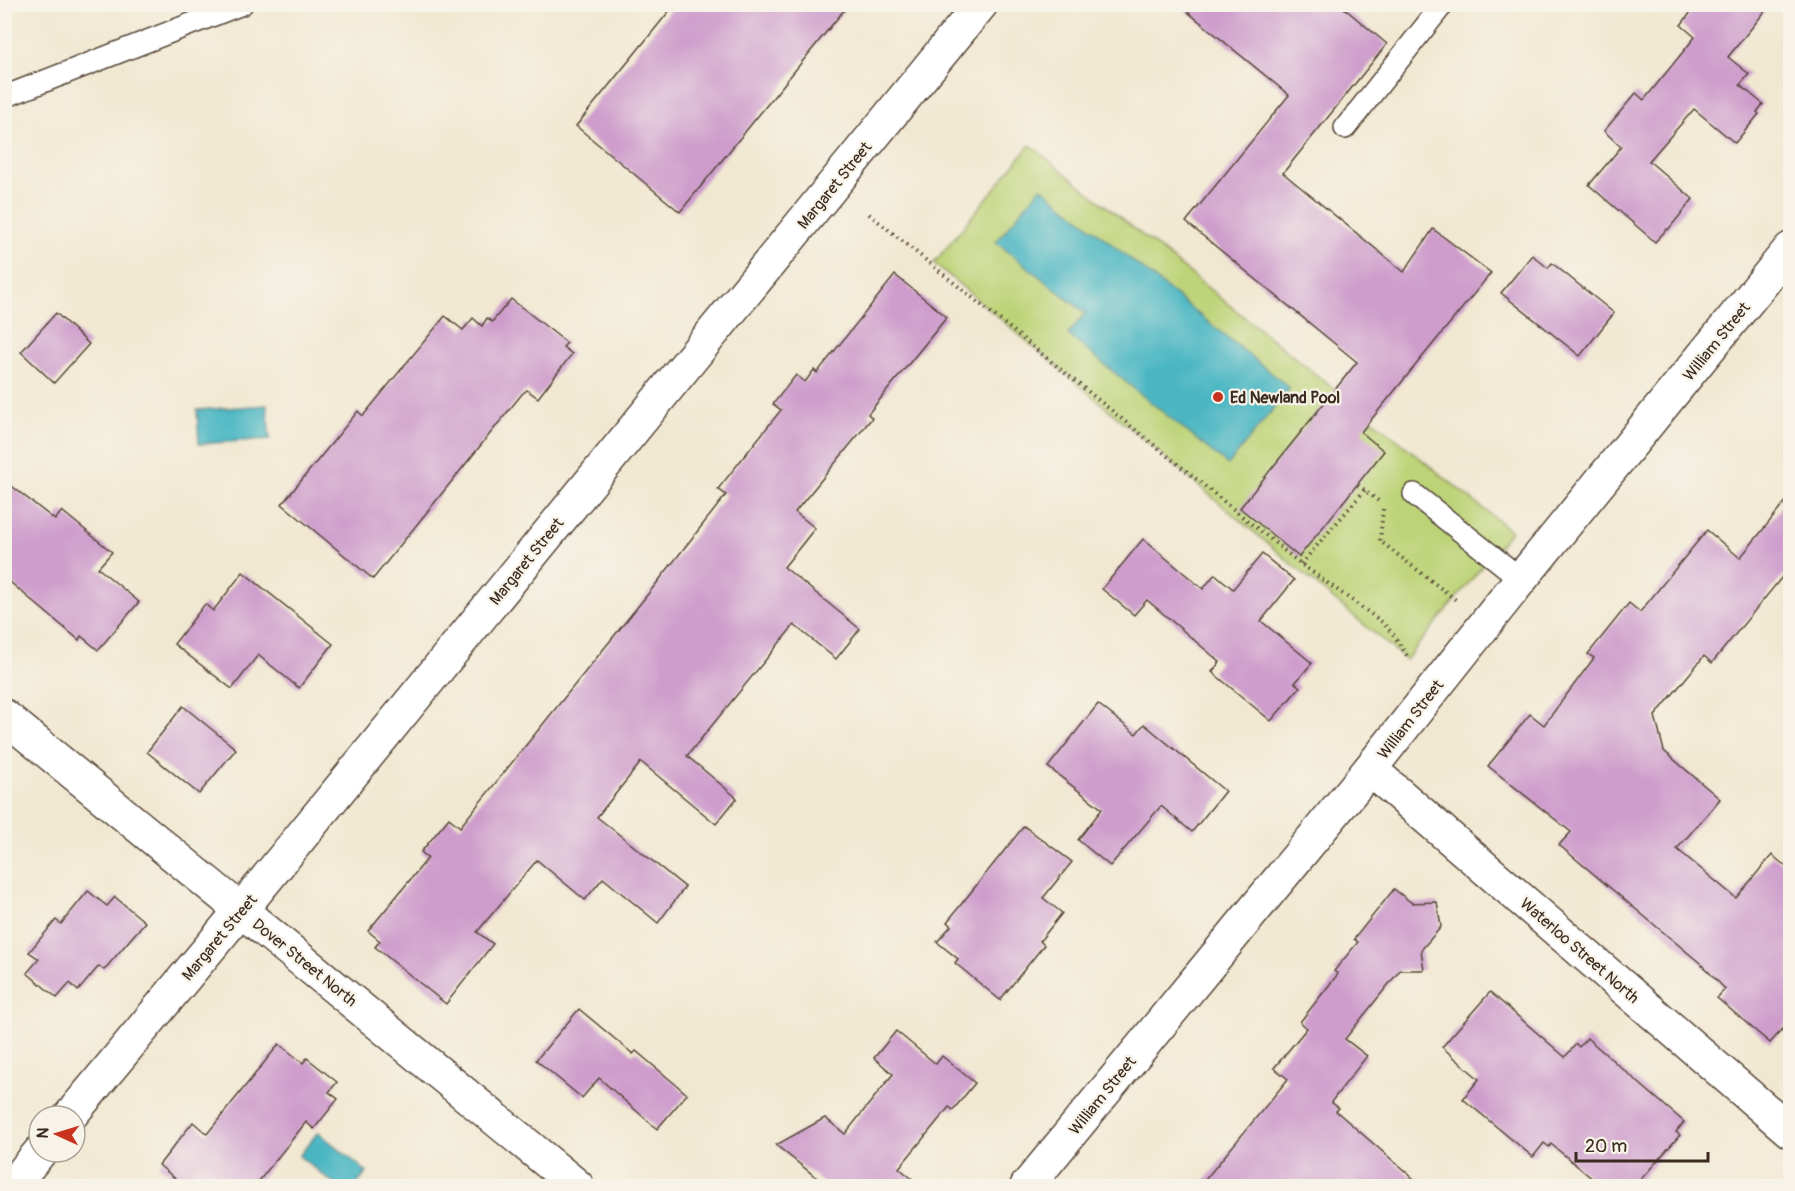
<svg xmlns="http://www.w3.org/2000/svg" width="1795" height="1191" font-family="Pangolin,sans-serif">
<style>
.green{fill:#bdd377;stroke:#7c7e4a;stroke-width:1.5}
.water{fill:#48b6c2;stroke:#427070;stroke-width:1.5}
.building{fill:#ce9dcc}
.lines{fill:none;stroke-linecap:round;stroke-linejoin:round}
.lane-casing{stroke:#564639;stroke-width:24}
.street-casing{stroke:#564639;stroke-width:36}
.path{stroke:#564639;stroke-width:4;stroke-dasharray:1.5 4.5;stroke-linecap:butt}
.lane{stroke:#fff;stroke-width:21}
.street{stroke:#fff;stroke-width:33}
.poi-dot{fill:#c8321e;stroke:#f7f3e8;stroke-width:2}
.labels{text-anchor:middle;stroke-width:4.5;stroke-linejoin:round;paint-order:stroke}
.street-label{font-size:16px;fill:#3b2a1e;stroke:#f7f3e8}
.poi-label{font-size:16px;font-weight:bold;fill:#3b2a1e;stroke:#f7f3e8;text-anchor:start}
</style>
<rect width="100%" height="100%" fill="#f7f3e8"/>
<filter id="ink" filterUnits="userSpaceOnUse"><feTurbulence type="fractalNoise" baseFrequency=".0167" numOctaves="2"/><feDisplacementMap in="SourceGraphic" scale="12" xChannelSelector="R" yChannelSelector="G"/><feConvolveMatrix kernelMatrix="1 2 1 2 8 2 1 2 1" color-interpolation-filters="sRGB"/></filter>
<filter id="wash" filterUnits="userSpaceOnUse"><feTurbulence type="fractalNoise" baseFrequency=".008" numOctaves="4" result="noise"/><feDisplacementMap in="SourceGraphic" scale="24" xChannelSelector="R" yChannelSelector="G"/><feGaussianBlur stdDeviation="1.35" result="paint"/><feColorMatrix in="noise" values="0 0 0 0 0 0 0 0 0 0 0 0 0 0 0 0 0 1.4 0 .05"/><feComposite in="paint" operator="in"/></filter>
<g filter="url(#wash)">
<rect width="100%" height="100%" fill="#f1e8d1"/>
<path class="green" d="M1030,145l481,386 -105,129 -472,-397z"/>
<g class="water">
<path d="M1041,187l249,201 -62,77 -160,-130 17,-22 -89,-71z"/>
<path d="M267,405l3,34 -71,5 -2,-34z"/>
<path d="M318,1132l49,40 -11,14h-19l-38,-30z"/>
</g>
<g id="blocks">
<g class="building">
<path d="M675,4h174l-169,208 -104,-86z"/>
<path d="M1178,4h161l48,40 -104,129 121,99 29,-43 58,44 -130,159 23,19 -85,106 -59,-49 117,-146 -171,-140 103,-127z"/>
<path d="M1697,4h74l-43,53 21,17 -9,11 23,19 -6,8 2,2 -24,29 -41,-34 -45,52 44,38 -25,31 -1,-1 -12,13 -66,-57 32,-38 -17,-16 32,-38 8,7 51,-63 -14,-12z"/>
<path d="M1532,255l16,13 4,-5 62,50 -34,43 -79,-63z"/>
<path d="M895,275l52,42 -79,97 4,4 -77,94 20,16 -31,39 76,62 -24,30 -42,-34 -107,131 50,42 -21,26 -75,-62 -44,55 88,70 -27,36 -55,-45 -18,22 -48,-40 -60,72 16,12 -47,60 -71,-57 5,-6 -12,-10 60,-73 -7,-6 28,-34 11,9 192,-238 74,-94 -8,-6 63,-79 -8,-6 23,-29 9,7 9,-12 3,3z"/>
<path d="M511,299l56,44 -4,4 9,7 -34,44 -11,-8 -5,4 -149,185 -91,-75 76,-93 5,5 82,-100 18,14 10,-12 9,8 5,-8 5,4z"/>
<path d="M56,313l33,31 -35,39 -33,-31z"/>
<path d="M4,480l51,40 7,-9 50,41 -14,16 41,34 -41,48 -17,-14 -2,4 -75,-63z"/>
<path d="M1791,495v71l-79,97 -8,-7 -49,60 9,35 56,48 -43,50 59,49 36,-43 19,16v149l-21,23 -53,-45 8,-9 -25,-26 -141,-118 12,-13 -83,-66 42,-52 14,11 50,-67 -6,-4 41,-51 11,9 67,-82 33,28z"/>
<path d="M1143,539l60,50 12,-15 18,15 29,-35 32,26 -33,41 51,42 -17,20 5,4 -29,34 -59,-49 8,-10 -73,-62 -13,15 -32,-26z"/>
<path d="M243,572l90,72 -34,44 -41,-33 -26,34 -58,-45 31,-40 8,7z"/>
<path d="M1098,704l38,30 8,-10 81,67 -33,41 -31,-26 -51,60 -32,-26 24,-31 -54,-42z"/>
<path d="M183,706l53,43 -37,45 -52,-42z"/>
<path d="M1024,826l48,36 -29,36 19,15 -22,28 4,4 -44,55 -45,-37 3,-4 -21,-17 14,-16 -4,-4z"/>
<path d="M1394,889l18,14 25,-1 4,25 -20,23 3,20h-24l-55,69 22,17 -36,46 8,6 -3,3 86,75h-222l88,-107 -14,-11 33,-40 -7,-6 38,-48 -4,-3 24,-29 -4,-3z"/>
<path d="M88,891l19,15 8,-9 30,25 -41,48 -5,-4 -21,25 -8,-8 -13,15 -30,-25 12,-14 -10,-7 27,-32 5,4z"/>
<path d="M1490,992l75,65 11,-13 3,3 8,-9 97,84 -8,10 4,3 -45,51h-34l-50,-42 -2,3 -5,-4 -11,14 -70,-58 16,-20 -37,-32z"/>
<path d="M579,1009l54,45 3,-3 51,43 -30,35 -58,-51 -17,20 -46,-38z"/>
<path d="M896,1031l40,33 6,-8 33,27 -22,27 -4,-3 -50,61 22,18h-94l-51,-41 49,-27 20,16 48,-60 -19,-16z"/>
<path d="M279,1044l24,19 4,-5 30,24 -8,10 9,7 -24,30 -8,-7 -51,64h-71l-25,-21 34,-43 14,12z"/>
</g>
</g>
</g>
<g filter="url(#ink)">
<use href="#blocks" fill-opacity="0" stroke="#564639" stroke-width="1.5"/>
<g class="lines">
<g class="lane-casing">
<g id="lane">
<path d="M4,97l238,-93"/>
<path d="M1345,128l98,-124"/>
<path d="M1414,494l107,85"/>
</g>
</g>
<g class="street-casing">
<g id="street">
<path d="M4,716l573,470"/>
<path d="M1370,769l420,362"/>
<path d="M70,1116l171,-206 740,-906"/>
<path d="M12,1186l28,-34"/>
<path d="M1027,1186l343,-417 151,-190 269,-330"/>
</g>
</g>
<g class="path">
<path d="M869,214l432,350 81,58 11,12 15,23"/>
<path d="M1358,485l23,18"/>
<path d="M1383,509l-3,32 76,59"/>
<path d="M1301,564l64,-74"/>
</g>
<use href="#lane" class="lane"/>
<use href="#street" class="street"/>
</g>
</g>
<circle class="poi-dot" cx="1218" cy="397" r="6"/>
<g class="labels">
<g class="street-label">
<text transform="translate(834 185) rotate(-51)" y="6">Margaret Street</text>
<text transform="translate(1716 341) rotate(-51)" y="6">William Street</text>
<text transform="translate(526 561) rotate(-51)" y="6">Margaret Street</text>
<text transform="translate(1410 719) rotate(-52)" y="6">William Street</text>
<text transform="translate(219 937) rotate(-50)" y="6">Margaret Street</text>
<text transform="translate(1580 950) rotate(41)" y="6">Waterloo Street North</text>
<text transform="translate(305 962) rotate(39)" y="6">Dover Street North</text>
<text transform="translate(1102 1095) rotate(-51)" y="6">William Street</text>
</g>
<g class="poi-label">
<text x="1230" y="403">Ed Newland Pool</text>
</g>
</g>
<rect width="1795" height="1191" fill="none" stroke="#f7f3e8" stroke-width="24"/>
<g transform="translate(57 1134) rotate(274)"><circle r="28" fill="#f7f3e8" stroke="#aca397" stroke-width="1.5"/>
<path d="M0-4.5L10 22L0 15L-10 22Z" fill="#c8321e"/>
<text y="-9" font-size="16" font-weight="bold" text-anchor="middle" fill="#3b2a1e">N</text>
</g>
<path d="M1576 1152v9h132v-9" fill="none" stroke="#3b2a1e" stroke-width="3"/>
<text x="1585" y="1152" font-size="18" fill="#3b2a1e" stroke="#f7f3e8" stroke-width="4.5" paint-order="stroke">20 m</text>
</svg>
